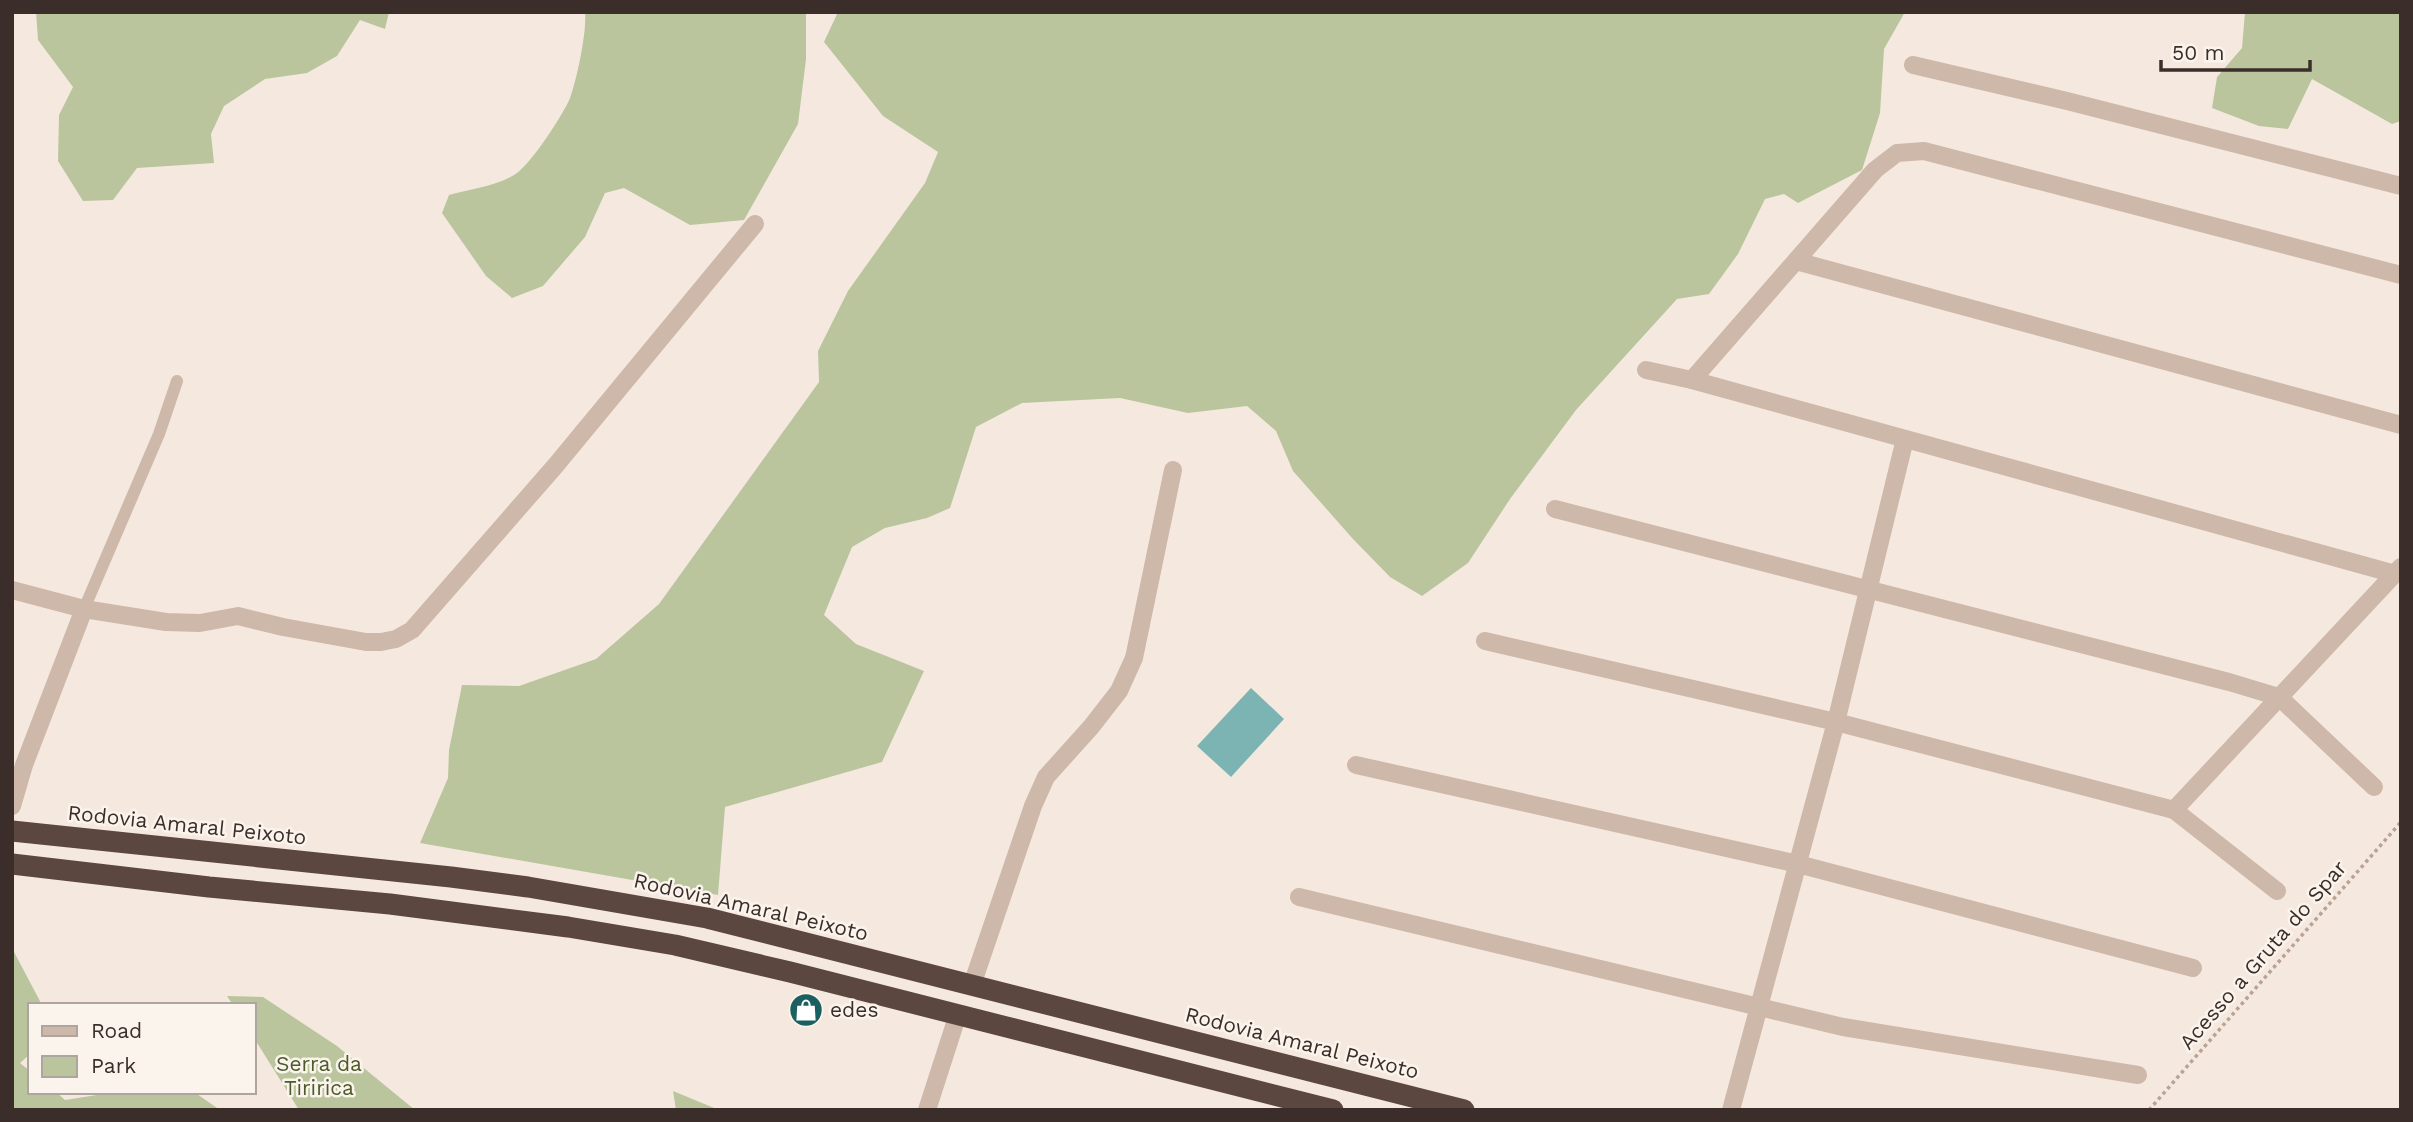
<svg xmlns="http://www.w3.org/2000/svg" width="2413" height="1122" font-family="'Work Sans',sans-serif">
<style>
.green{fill:#bac59e}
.water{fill:#7cb4b3}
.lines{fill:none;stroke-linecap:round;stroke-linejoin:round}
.path{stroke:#baa294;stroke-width:3.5;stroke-dasharray:3.5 3.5;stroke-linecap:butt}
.lane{stroke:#ceb8aa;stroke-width:12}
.street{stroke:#ceb8aa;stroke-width:18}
.highway{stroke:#5c4740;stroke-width:21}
.labels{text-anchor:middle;stroke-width:5;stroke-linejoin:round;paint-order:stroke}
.street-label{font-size:21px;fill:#3b2e2a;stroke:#fbf4ec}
.poi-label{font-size:21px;fill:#3b2e2a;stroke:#fbf4ec;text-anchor:start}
.park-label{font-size:21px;fill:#4c5b2c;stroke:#fbf4ec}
</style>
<rect width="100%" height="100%" fill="#f5e9df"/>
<g class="green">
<path d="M36,12h353l-4,17 -25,-9 -23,36 -30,17 -42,6 -41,27 -13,28 3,29 -77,5 -24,32 -30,1 -25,-40 1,-46 14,-28 -35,-47z"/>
<path d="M585,12h221v47l-8,65 -54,96 -54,5 -66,-37 -19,5 -20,44 -42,49 -31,12 -26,-22 -44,-63 7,-18c19,-5 52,-10 68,-22 15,-11 46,-58 53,-75 7,-19 17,-67 15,-86z"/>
<path d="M838,12h1067l-21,37 -4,64 -18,57 -64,33 -14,-9 -19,5 -27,55 -29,40 -32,5 -101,111 -66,89 -42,64 -46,33 -32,-19 -37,-38 -60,-68 -17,-40 -29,-25 -59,7 -68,-15 -98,5 -46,24 -26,81 -23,10 -42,10 -33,19 -28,68 32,29 68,27 -42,91 -157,45 -7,88 -298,-52 28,-65 1,-28 13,-65 57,1 77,-27 63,-55 160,-222 -1,-31 30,-60 77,-108 13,-31 -55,-36 -59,-74z"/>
<path d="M2245,12h156v109l-9,3 -80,-45 -24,50 -29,-3 -47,-18 5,-31 25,-29z"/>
<path d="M12,948l30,57h-12v49l-10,9 10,8v21h26l9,8 51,-8h78l26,18h-208z"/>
<path d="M227,996l36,1 74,49 78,64h-116l-45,-72v-33h-21z"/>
<path d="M673,1091l46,19h-43z"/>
</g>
<path class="water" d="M1251,688l33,31 -53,58 -34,-31z"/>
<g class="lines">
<path class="path" d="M2149,1110l252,-288"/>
<path class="lane" d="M84,609l75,-175 18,-53"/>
<g class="street">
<path d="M1913,65l154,36 334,85"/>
<path d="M1796,261l605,164"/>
<path d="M1646,370l46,10 703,194"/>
<path d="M1692,380l183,-210 22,-17 27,-2 477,124"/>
<path d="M1555,509l674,173 50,15 95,90"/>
<path d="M12,590l72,19 -60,156 -12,41"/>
<path d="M84,609l82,13 34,1 38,-7 45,11 83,15h15l15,-3 16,-9 144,-165 199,-241"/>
<path d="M1485,641l351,81 338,88 103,81"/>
<path d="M1356,765l442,99 395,104"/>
<path d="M2174,810l227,-243"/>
<path d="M1299,897l544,130 295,48"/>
<path d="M972,985l61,-179 13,-29 45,-50 28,-36 15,-33 39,-188"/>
<path d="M927,1110l31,-96"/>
<path d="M1731,1110l105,-388 69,-283"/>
</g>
<g class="highway">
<path d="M12,831l439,46 77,10 179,31 757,192"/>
<path d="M12,864l197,23 181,17 178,23 107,18 115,27 543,138"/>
</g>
</g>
<defs>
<g id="shop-disc" transform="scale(1.75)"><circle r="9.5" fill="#1c5f60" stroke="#fbf4ec"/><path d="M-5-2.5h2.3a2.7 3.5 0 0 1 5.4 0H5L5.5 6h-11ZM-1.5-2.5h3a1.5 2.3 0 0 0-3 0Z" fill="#fff"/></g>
</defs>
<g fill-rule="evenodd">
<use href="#shop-disc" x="806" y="1010"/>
</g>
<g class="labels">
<g class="street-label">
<text transform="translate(187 825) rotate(6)" y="7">Rodovia Amaral Peixoto</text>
<text transform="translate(751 907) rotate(13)" y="7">Rodovia Amaral Peixoto</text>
<text transform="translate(2263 955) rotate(-49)" y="7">Acesso a Gruta do Spar</text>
<text transform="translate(1302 1043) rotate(14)" y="7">Rodovia Amaral Peixoto</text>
</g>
<g class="poi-label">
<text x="830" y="1017">edes</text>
</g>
<g class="park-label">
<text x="319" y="1071">Serra da<tspan x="319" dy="24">Tiririca</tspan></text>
</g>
</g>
<rect width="2413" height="1122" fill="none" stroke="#3b2e2a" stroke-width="28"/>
<rect x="28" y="1003" width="228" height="91" fill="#fbf4ec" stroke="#aea59e" stroke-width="2"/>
<rect x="42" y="1026" width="35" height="10" fill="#ceb8aa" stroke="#aea59e" stroke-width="2"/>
<text x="91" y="1038" font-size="21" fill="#3b2e2a">Road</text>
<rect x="42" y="1056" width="35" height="21" fill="#bac59e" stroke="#aea59e" stroke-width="2"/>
<text x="91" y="1073" font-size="21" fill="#3b2e2a">Park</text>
<path d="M2161 60v10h149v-10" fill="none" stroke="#3b2e2a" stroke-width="3.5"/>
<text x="2172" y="60" font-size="21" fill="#3b2e2a" stroke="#fbf4ec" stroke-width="5" paint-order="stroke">50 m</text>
</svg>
